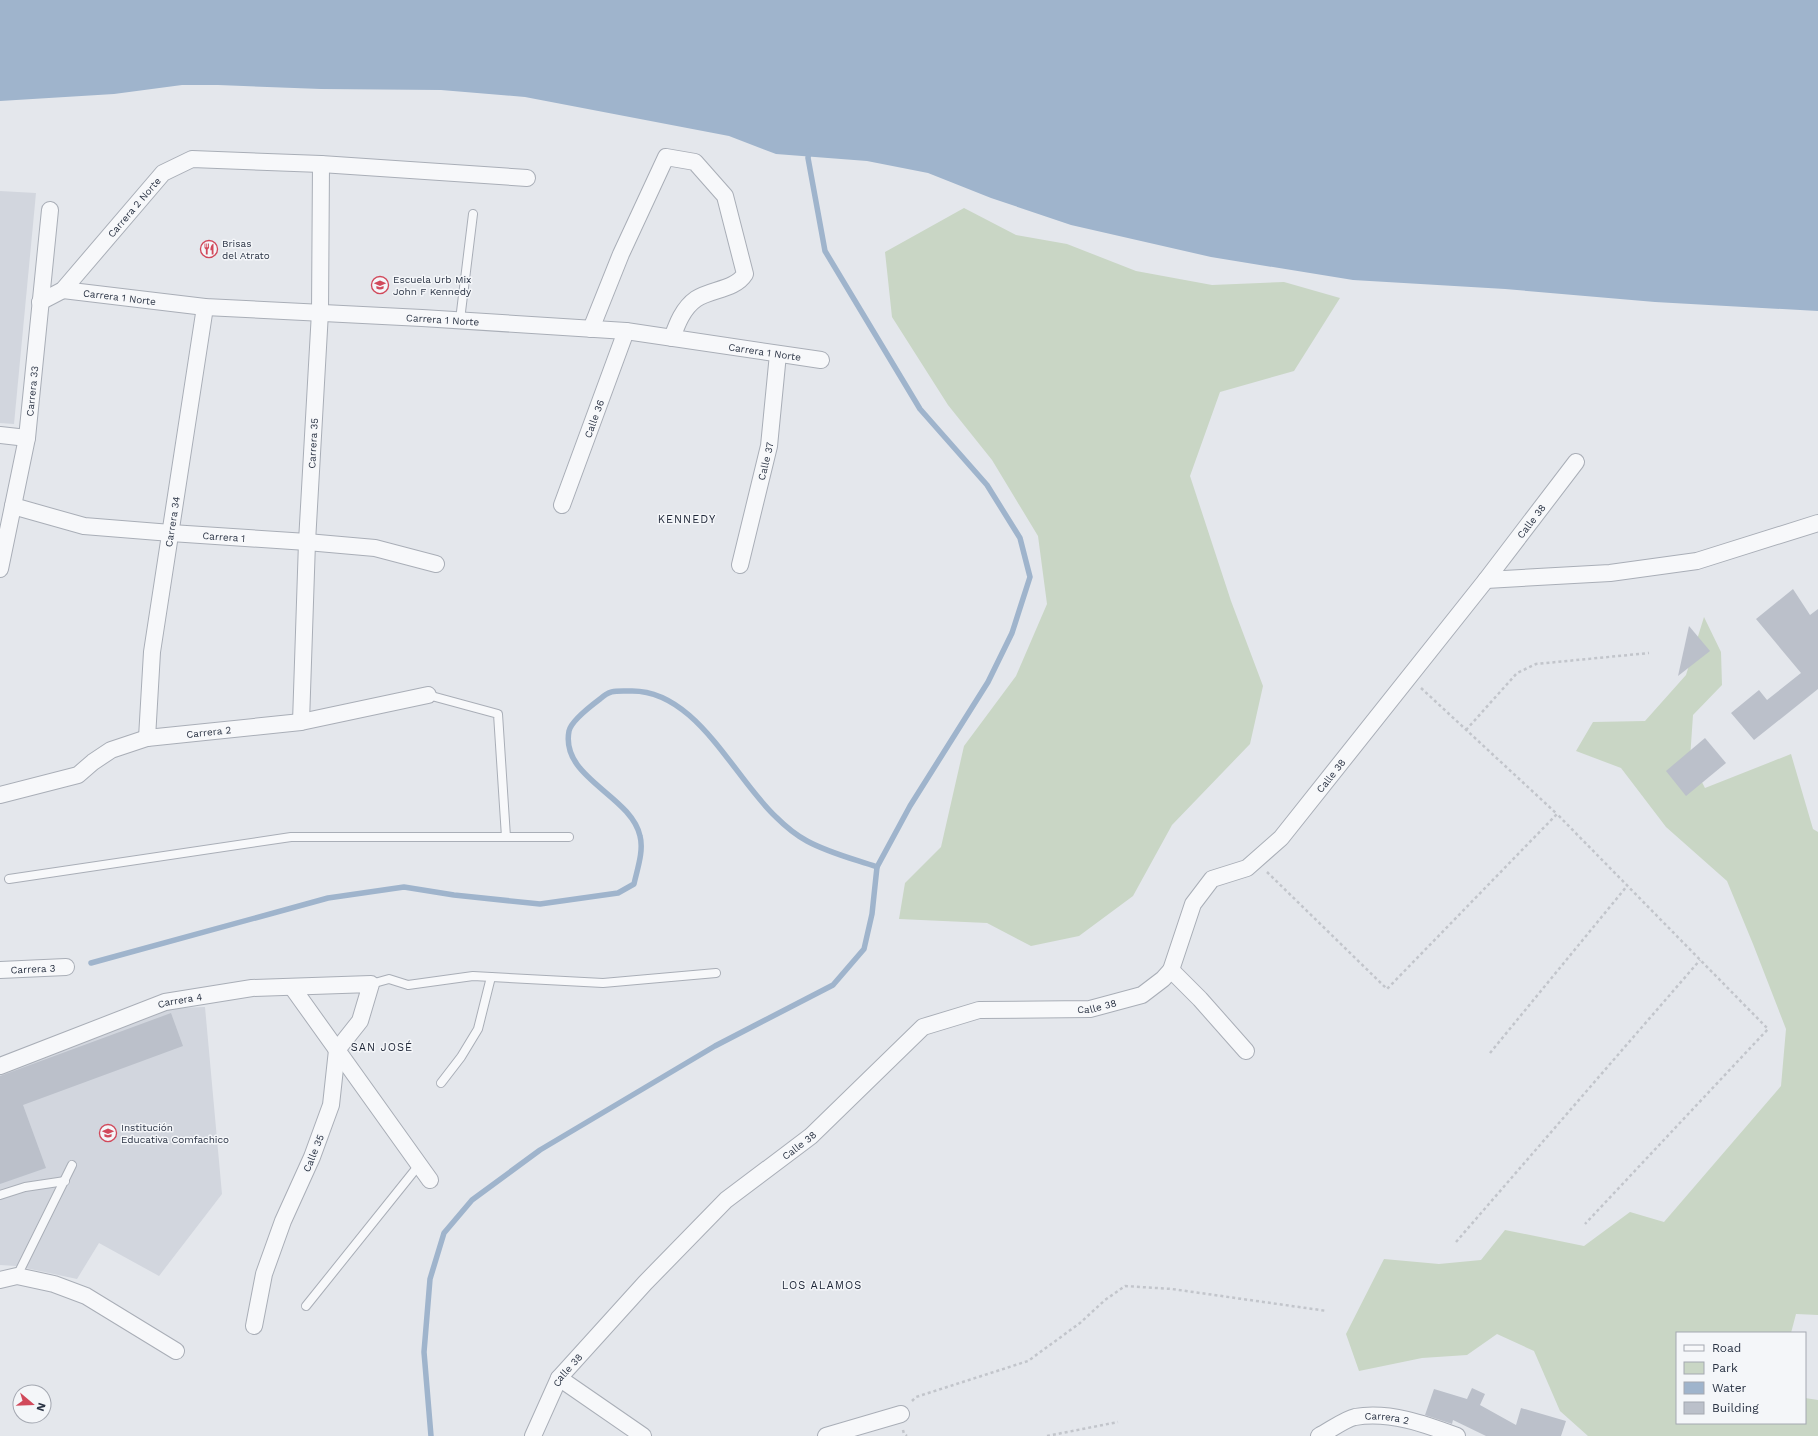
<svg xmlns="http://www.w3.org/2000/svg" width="1818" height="1436" font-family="'Work Sans',sans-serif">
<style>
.built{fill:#d2d6de}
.green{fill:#c9d6c5}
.water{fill:#9fb4cc}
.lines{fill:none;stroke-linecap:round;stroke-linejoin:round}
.stream{stroke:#9fb4cc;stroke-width:5.5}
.building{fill:#bbc0ca}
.lane-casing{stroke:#a9aeb7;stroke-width:10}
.street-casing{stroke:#a9aeb7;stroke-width:18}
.path{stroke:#c2c5cb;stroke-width:2.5;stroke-dasharray:3 3;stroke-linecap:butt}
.lane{stroke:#f7f8fa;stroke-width:8}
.street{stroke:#f7f8fa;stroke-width:16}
.labels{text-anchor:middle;stroke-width:3;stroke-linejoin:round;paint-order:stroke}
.street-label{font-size:10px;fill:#2b3445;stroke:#f4f6f9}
.poi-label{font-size:10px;fill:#2b3445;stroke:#f4f6f9;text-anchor:start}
.neighbourhood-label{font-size:11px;letter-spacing:1px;fill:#1d2536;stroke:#f4f6f9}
</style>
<rect width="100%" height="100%" fill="#e4e7ec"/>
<g class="built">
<path d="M0,191l36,2 -22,231 -14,-1z"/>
<path d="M205,1007l17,187 -63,82 -60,-33 -22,36 -61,-13 -16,-1v-192l170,-65z"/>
</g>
<g class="green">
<path d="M964,208l52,27 51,9 69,27 76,14 72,-3 56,16 -46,73 -74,21 -30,84 41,125 32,85 -13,58 -78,81 -39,71 -54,40 -48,10 -44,-23 -88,-4 6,-36 36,-36 23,-101 52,-70 31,-72 -9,-68 -46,-76 -44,-55 -56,-88 -7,-65z"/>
<path d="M1704,617l17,35 1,33 -29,30 -3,44 15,29 86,-34 22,75 5,3v483l-22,-1 -5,19h-114v90h128v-25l13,2v36h-230l-28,-25 -26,-60 -37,-17 -30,21 -45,3 -63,13 -13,-37 38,-75 55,5 42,-4 24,-30 79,16 46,-34 34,10 117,-136 5,-57 -33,-85 -26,-63 -61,-54 -45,-59 -45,-17 17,-29 52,-1 41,-46z"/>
</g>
<path class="water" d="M0,0h1818v311l-163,-9 -150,-13 -152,-9 -142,-23 -140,-32 -80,-27 -63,-25 -61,-12 -91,-7 -47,-18 -204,-39 -84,-7 -120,-1 -103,-4h-36l-68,9 -114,7z"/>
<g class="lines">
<g class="stream">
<path d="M91,963l237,-65 76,-11 50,8 86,9 78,-11 16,-9c3,-14 10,-33 6,-48 -9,-41 -80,-58 -71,-105 2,-10 23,-26 31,-32 10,-9 15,-8 28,-8 67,-4 105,86 148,126 8,8 20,18 31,24 22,12 47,18 70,26"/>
<path d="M431,1436l-7,-84 6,-73 14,-46 28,-33 68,-50 175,-104 118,-61 31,-36 8,-35 5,-47 33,-61 78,-124 24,-49 18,-56 -10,-39 -33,-53 -67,-76 -95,-158 -17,-93 1,-7"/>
</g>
</g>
<g class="building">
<path d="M1793,589l17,26 8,-6v80l-64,51 -23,-27 28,-23 8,10 34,-27 -45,-54z"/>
<path d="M1689,626l21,25 -32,25z"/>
<path d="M1705,738l21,25 -40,33 -20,-25z"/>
<path d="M171,1013l12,33 -160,59 23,63 -46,16v-108z"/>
<path d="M1472,1388l13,6 -5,11 36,20 5,-17 45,13 -5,15h-75l-33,-16 -1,4 -27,-9 9,-26 33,10z"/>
</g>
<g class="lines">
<g class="lane-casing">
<g id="lane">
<path d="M460,320l13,-106"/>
<path d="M428,695l70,19 8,123"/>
<path d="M9,879l282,-42h278"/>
<path d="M371,984l18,-5 19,6 65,-9 130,7 113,-10"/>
<path d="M441,1083l20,-26 17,-28 13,-52"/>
<path d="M0,1195l25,-8 40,-6"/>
<path d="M17,1276l55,-111"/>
<path d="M306,1306l113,-141"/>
</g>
</g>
<g class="street-casing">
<g id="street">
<path id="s1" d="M63,290l142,17 217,11 204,13 195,29"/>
<path id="s2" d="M40,302l23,-12 100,-117 29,-14 129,5 206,14"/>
<path d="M591,329l30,-75 45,-97 29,5 30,34 20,78c-10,16 -34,15 -49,25 -13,9 -19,25 -24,39"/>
<path d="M0,435l27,3"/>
<path id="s3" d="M562,505l64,-174"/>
<path id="s4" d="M13,506l71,20 87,7 136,9 68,6 61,16"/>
<path id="s5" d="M740,565l29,-119 9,-92"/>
<path id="s6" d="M0,569l27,-131 23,-228"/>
<path d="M1486,580l124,-7 87,-12 121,-38"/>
<path id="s7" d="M301,722l6,-180 13,-230 1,-148"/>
<path id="s8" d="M147,738l5,-86 53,-345"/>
<path id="s9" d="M0,795l78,-20 15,-13 18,-12 36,-12 154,-16 127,-27"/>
<path id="s10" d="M0,970l66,-3"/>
<path d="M1171,970l29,29 46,52"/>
<path d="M292,987l138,193"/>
<path id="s11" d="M0,1066l165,-64 87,-14 119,-4 -11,37 -23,29 -6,55 -19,52 -29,64 -19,53 -10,52"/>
<path d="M0,1280l17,-4 37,8 32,12 90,55"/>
<path d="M559,1378l84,58"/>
<path id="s12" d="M533,1436l26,-58 86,-95 81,-83 85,-64 112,-109 56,-17 111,-1 52,-14 21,-16 8,-9 22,-66 19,-25 35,-11 34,-30 205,-258 90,-118"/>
<path d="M826,1436l75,-22"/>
<path id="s13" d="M1319,1436c10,-5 26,-17 36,-19 34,-6 70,7 102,19"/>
</g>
</g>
<g class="path">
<path d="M1421,688l136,126"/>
<path d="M1466,730l51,-57 19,-9 113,-11"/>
<path d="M1267,872l120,117 170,-175 211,215 -183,195"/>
<path d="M1490,1053l137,-167"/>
<path d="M1456,1242l244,-282"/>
<path d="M912,1401l4,-4 112,-36 52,-38 25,-23 20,-14 47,3 155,22"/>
<path d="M903,1430l1,4 3,2"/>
<path d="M1047,1436l71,-14"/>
</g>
<use href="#lane" class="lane"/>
<use href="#street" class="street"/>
</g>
<defs>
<g id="restaurant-ring" transform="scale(0.9)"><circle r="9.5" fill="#f4f6f9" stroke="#d1495b" stroke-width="1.5"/><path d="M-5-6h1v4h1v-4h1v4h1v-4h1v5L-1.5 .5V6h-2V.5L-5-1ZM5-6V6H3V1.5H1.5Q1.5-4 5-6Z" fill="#d1495b"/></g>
<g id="school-ring" transform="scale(0.9)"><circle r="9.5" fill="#f4f6f9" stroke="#d1495b" stroke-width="1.5"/><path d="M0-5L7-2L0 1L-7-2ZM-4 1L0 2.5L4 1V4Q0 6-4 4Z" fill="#d1495b"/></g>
</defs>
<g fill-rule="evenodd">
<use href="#restaurant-ring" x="209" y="249"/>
<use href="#school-ring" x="380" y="285"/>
<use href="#school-ring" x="108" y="1133"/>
</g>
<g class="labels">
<g class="street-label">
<text dy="4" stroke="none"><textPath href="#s2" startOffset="135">Carrera 2 Norte</textPath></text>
<text dy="4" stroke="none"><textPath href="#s1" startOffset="57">Carrera 1 Norte</textPath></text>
<text dy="4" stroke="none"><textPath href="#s1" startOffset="381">Carrera 1 Norte</textPath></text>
<text dy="4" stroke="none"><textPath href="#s1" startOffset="705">Carrera 1 Norte</textPath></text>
<text dy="4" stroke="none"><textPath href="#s6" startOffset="181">Carrera 33</textPath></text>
<text dy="4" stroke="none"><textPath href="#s3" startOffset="92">Calle 36</textPath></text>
<text dy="4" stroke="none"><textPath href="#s7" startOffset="279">Carrera 35</textPath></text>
<text dy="4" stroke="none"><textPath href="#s5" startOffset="107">Calle 37</textPath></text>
<text dy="4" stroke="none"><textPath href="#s12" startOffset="1419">Calle 38</textPath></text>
<text dy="4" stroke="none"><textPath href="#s8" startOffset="218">Carrera 34</textPath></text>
<text dy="4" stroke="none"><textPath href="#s4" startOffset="214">Carrera 1</textPath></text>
<text dy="4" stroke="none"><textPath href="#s9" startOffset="222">Carrera 2</textPath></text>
<text dy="4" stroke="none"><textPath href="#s12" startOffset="1095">Calle 38</textPath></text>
<text dy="4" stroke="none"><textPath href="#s10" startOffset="33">Carrera 3</textPath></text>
<text dy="4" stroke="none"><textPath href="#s11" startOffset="192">Carrera 4</textPath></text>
<text dy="4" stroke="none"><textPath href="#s12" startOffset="747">Calle 38</textPath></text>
<text dy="4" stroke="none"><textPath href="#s12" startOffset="399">Calle 38</textPath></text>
<text transform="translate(313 1153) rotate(-68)" y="4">Calle 35</text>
<text dy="4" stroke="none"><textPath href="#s12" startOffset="75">Calle 38</textPath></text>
<text dy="4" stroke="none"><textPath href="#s13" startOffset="73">Carrera 2</textPath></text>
</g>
<g class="poi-label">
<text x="222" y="247">Brisas<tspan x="222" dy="12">del Atrato</tspan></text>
<text x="393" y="283">Escuela Urb Mix<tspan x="393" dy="12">John F Kennedy</tspan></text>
<text x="121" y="1131">Institución<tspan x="121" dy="12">Educativa Comfachico</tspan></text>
</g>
<g class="neighbourhood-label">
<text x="687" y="523">KENNEDY</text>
<text x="382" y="1051">SAN JOSÉ</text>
<text x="822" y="1289">LOS ALAMOS</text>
</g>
</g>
<rect x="1676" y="1332" width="130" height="92" fill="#f4f6f9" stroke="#a4a8b1"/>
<rect x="1684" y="1345" width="20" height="6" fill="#f7f8fa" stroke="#a4a8b1"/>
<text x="1712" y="1352" font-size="12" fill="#2b3445">Road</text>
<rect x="1684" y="1362" width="20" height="12" fill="#c9d6c5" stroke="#a4a8b1"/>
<text x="1712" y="1372" font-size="12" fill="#2b3445">Park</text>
<rect x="1684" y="1382" width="20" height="12" fill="#9fb4cc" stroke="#a4a8b1"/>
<text x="1712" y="1392" font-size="12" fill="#2b3445">Water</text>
<rect x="1684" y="1402" width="20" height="12" fill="#bbc0ca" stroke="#a4a8b1"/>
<text x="1712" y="1412" font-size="12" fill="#2b3445">Building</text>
<g transform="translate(32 1404) rotate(109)"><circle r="19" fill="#f4f6f9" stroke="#a4a8b1"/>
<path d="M0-3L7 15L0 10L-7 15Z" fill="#d1495b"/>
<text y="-6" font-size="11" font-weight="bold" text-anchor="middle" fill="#2b3445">N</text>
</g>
</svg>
